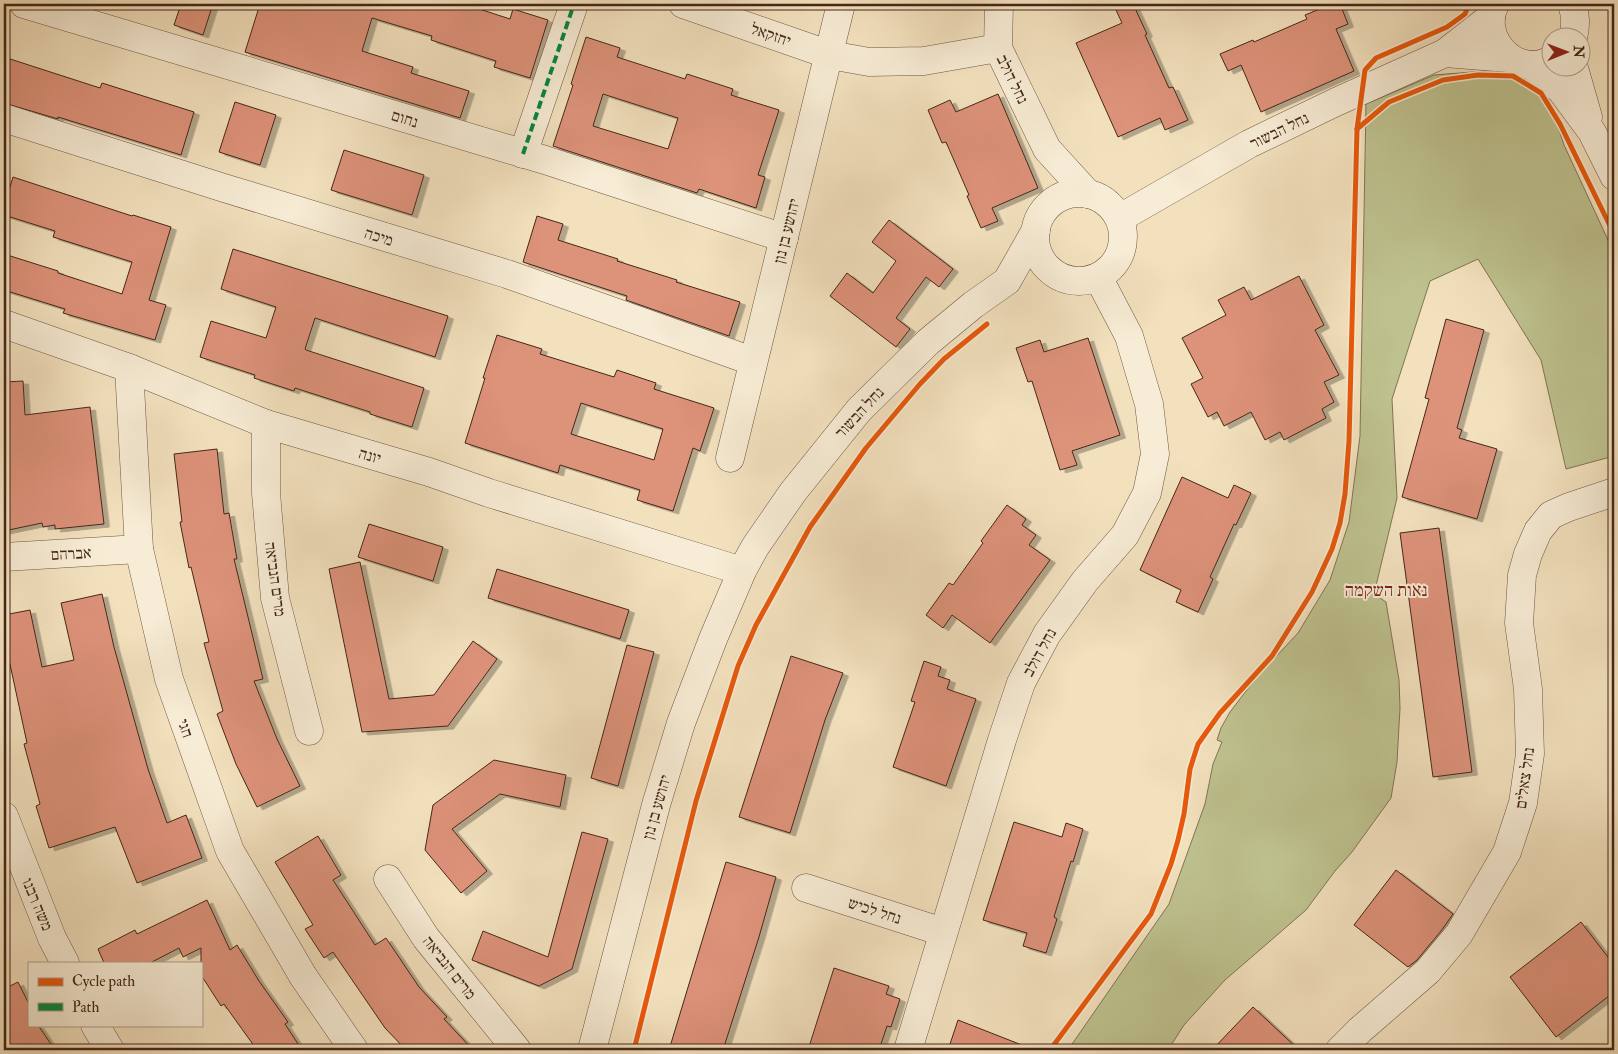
<svg xmlns="http://www.w3.org/2000/svg" width="1618" height="1054" font-family="'IM FELL Double Pica','Frank Ruhl Libre',serif">
<style>
.green{fill:#bec28f;stroke:#817454}
.building{fill:#dd927a;stroke:#442718;fill-rule:evenodd;filter:url(#shadow)}
.lines{fill:none;stroke-linecap:round;stroke-linejoin:round}
.minor-casing{stroke:#705642;stroke-width:29}
.minor{stroke:#f7ecd5;stroke-width:28}
.quiet{stroke:#00873e;stroke-width:4;stroke-dasharray:8 4;stroke-linecap:butt}
.cycleway-casing{stroke:#f7ecd5;stroke-width:8}
.cycleway{stroke:#e8590c;stroke-width:5}
.labels{text-anchor:middle;stroke-width:4;stroke-linejoin:round;paint-order:stroke}
.street-label{font-size:16px;fill:#442718;stroke:#f7ecd5}
.neighbourhood-label{font-size:18px;fill:#7a1f14;stroke:#f7ecd5}
</style>
<defs>
<filter id="shadow"><feDropShadow dx="5.5" dy="3" stdDeviation="0" flood-color="#0004"/></filter>
</defs>
<rect width="100%" height="100%" fill="#f3e1be"/>
<filter id="stains"><feTurbulence type="fractalNoise" baseFrequency=".004" numOctaves="4"/><feColorMatrix values="0 0 0 0 .2 0 0 0 0 .09 0 0 0 0 .02 0 0 0 .5 -.17"/></filter>
<radialGradient id="worn" r=".72"><stop offset=".6" stop-color="#630" stop-opacity="0"/><stop offset="1" stop-color="#630" stop-opacity=".3"/></radialGradient>
<path class="green" d="M1498,70l23,5 15,9 13,15 15,46 50,108v203l-48,13 -25,-109 -63,-101 -48,22 -38,118 5,99 -23,96 12,8 13,78 1,28 -3,54 -6,36 -39,54 -17,19 -29,39 -81,70 -41,45 -16,25h-100l101,-146 36,-100 8,-40 9,-22 -5,-2 4,-12 9,-16 26,-34 42,-45 32,-53 19,-58 11,-86 6,-332 68,-29z"/>
<g class="building">
<path d="M181,4h32l-10,31 -29,-10z"/>
<path d="M260,4h204l46,15 3,-10 35,11 -18,58 -36,-11 2,-6 -65,-21 1,-4 -60,-18 -10,33 51,16 -2,6 58,18 -9,27 -215,-66z"/>
<path d="M1129,4h4l14,30 -2,1 24,53 4,-1 15,33 -23,10 -5,-12 -42,19 -42,-94 46,-20 -6,-13z"/>
<path d="M1332,4h8l8,20 -12,5 18,42 -93,41 -20,-47 -13,6 -8,-17 33,-14 1,2 53,-23 -2,-4z"/>
<path d="M586,37l34,11 -3,9 68,22 2,-5 46,15 -2,6 48,15 -21,65 7,2 -9,31 -57,-19 -2,4 -144,-47 20,-61 -2,-1zM603,94l75,24 -10,31 -75,-23z"/>
<path d="M4,57l96,31 2,-5 92,29 -13,43 -123,-38v2l-54,-16z"/>
<path d="M998,94l40,94 -46,20 6,13 -17,7 -14,-32 2,-1 -23,-53 -4,1 -14,-33 22,-10 6,12z"/>
<path d="M235,102l41,13 -16,50 -41,-13z"/>
<path d="M344,150l80,25 -12,40 -81,-25z"/>
<path d="M13,177l119,39 1,-1 38,12 -22,73 17,5 -11,35 -92,-27 2,-4 -61,-19v-36l54,17v2l64,21 10,-32 -79,-25 2,-6 -51,-16v-8z"/>
<path d="M537,216l26,8 -5,16 60,19 -1,2 60,19 -1,2 64,20 -11,34 -103,-36 1,-4 -104,-34z"/>
<path d="M889,220l64,49 -14,18 -13,-10 -30,41 14,11 -14,18 -66,-51 17,-23 26,20 23,-32 -24,-19z"/>
<path d="M233,249l215,67 -13,41 -120,-39 -10,31 1,1 118,38 -12,39 -42,-13v-2l-75,-24 -1,3 -40,-13 1,-3 -55,-18 11,-36 55,17 10,-31 -55,-18z"/>
<path d="M1299,276l25,49 -9,5 24,45 -15,7 10,20 -12,7 4,9 -42,22 -4,-8 -15,8 -14,-28 -27,14 -7,-14 -9,5 -17,-33 12,-6 -21,-40 44,-23 -8,-15 26,-13 7,13z"/>
<path d="M1446,319l38,11 -27,98 5,2 -3,8 38,11 -20,70 -75,-22 27,-98 -4,-1z"/>
<path d="M497,335l45,14 -2,5 74,23 3,-7 39,13 -2,6 60,19 -14,43 -7,-3 -20,63 -36,-11 3,-10 -80,-25 -2,8 -93,-30 20,-65h-2zM581,403l82,26 -9,31 -83,-26z"/>
<path d="M1088,338l32,97 -48,16 5,14 -17,5 -28,-89 -4,1 -12,-34 24,-8 4,12z"/>
<path d="M23,381l2,34 65,-8 14,117 -49,5v-4l-12,2 -1,-4 -38,8v-149z"/>
<path d="M217,449l7,65 5,-1 8,46h-3l29,120 -9,2 23,58 23,47 -43,21 -21,-43 -19,-50 6,-3 -19,-68 5,-1 -18,-75 -2,1 -9,-46h2l-8,-68z"/>
<path d="M1182,477l46,21 6,-13 17,8 -15,32 -2,-1 -24,53 3,2 -15,33 -22,-10 5,-12 -41,-20z"/>
<path d="M1007,505l19,14 -4,6 14,10 -7,10 21,15 -60,83 -38,-28 -9,13 -17,-13 23,-32 4,2 30,-42 -2,-2z"/>
<path d="M369,524l74,23 -10,34 -75,-24z"/>
<path d="M1439,528l33,244 -39,5 -33,-244z"/>
<path d="M360,562l29,137 45,-4 39,-54 24,18 -49,67 -86,6 -33,-163z"/>
<path d="M497,569l132,41 -9,29 -132,-41z"/>
<path d="M102,594l12,53 34,122 19,54 19,-8 16,43 -65,25 -22,-56 -66,21 -13,-42 4,-2 -16,-60 3,-1 -19,-88h-4v-40l26,-5 12,57 32,-7 -13,-57z"/>
<path d="M627,645l27,7 -36,134 -27,-8z"/>
<path d="M791,656l52,17 -18,47 -35,113 -51,-16z"/>
<path d="M924,661l17,6 -3,9 12,4 -3,9 29,10 -30,87 -53,-19 22,-65 -4,-1z"/>
<path d="M494,760l72,15 -6,32 -60,-13 -48,35 35,42 -26,22 -36,-43 8,-45z"/>
<path d="M1014,822l48,15 4,-14 17,6 -10,33 -2,-1 -17,56 3,2 -11,34 -23,-7 4,-13 -44,-13z"/>
<path d="M582,832l26,7 -36,130 -33,17 -67,-26 11,-29 65,26z"/>
<path d="M318,836l23,39 -8,5 42,65 11,-7 33,49 28,30 -3,2 29,31h-67l-21,-22 -52,-76 -9,6 -19,-29 8,-4 -38,-63z"/>
<path d="M726,862l50,15 -17,60 -36,113h-54z"/>
<path d="M1396,870l57,44 -12,17 -24,29 -9,7 -54,-42z"/>
<path d="M207,900l23,50 7,-5 22,36 29,41 -3,2 17,26h-45l-33,-46 -3,2 -20,-31v-27l-18,9 -4,-9 -29,15h-46l-6,-14 37,-19 2,4z"/>
<path d="M1581,922l33,43v27l-58,45 -46,-60z"/>
<path d="M834,968l55,18 -3,8 14,5 -9,28 -4,-1 -8,24h-71z"/>
<path d="M18,982l11,22v21h9l17,25h-45l-6,-11v-50z"/>
<path d="M1253,1007l46,43h-87z"/>
<path d="M958,1020l74,29v1h-84z"/>
</g>
<g class="lines">
<g class="minor-casing">
<g id="minor">
<path d="M24,4l521,156 239,78"/>
<path d="M683,4l147,51 39,7 55,-1 74,-13"/>
<path d="M999,4l-1,44 49,101 41,45"/>
<path d="M1495,4c-17,33 20,74 54,57"/>
<path d="M1572,4c4,12 4,21 1,34"/>
<path d="M1445,53l63,5"/>
<path d="M1531,65l30,25 31,42 22,44"/>
<path d="M1574,68l14,49"/>
<path d="M4,118l220,70 283,86 245,87"/>
<path d="M523,154l51,-150"/>
<circle cx="1079" cy="237" r="44"/>
<path d="M1120,218l129,-74 87,-42 109,-49 46,-36"/>
<path d="M4,324l125,44 137,56 163,48 60,21 253,78"/>
<path d="M129,368l10,181 30,130 61,172 73,125 51,74"/>
<path d="M266,424v69l9,105 34,133"/>
<path d="M730,458l111,-454"/>
<path d="M4,557l135,-8"/>
<path d="M4,816l48,122 13,25"/>
<path d="M388,879l38,59 91,112"/>
<path d="M806,888l137,44"/>
<path d="M95,1025l15,25"/>
<path d="M592,1050l64,-245 25,-82 32,-84 29,-68 13,-24 38,-55 66,-82 69,-68 45,-37 34,-24 29,-51"/>
<path d="M908,1050l94,-310 19,-57 26,-49 38,-53 40,-46 22,-42 8,-39 -6,-50 -20,-68 -31,-59"/>
<path d="M1340,1050l20,-20 68,-59 31,-37 48,-82 16,-49 7,-49 -2,-65 -9,-66 3,-48 6,-21 10,-23 13,-16 18,-8 45,-15"/>
</g>
</g>
<use href="#minor" class="minor"/>
<path class="quiet" d="M523,154l51,-150"/>
<g class="cycleway-casing">
<g id="cycleway">
<path d="M1357,129l32,-27 54,-22 35,-5 35,1 28,17 19,31 54,110"/>
<path d="M634,1050l62,-249 42,-135 18,-41 54,-98 56,-79 54,-64 24,-25 43,-35"/>
<path d="M1050,1050l101,-136 20,-50 7,-24 6,-26 6,-45 8,-25 22,-31 52,-57 40,-64 20,-43 8,-26 5,-29 4,-53 8,-312 8,-59 11,-12 71,-31 18,-13 4,-10"/>
</g>
</g>
<use href="#cycleway" class="cycleway"/>
</g>
<g class="labels">
<g class="street-label">
<text transform="translate(771 34) rotate(19)" y="6">יחזקאל</text>
<text transform="translate(1013 79) rotate(64)" y="6">נחל דולב</text>
<text transform="translate(405 118) rotate(17)" y="6">נחום</text>
<text transform="translate(1279 130) rotate(-26)" y="6">נחל הבשור</text>
<text transform="translate(786 231) rotate(-76)" y="6">יהושע בן נון</text>
<text transform="translate(379 236) rotate(17)" y="6">מיכה</text>
<text transform="translate(859 412) rotate(-47)" y="6">נחל הבשור</text>
<text transform="translate(370 455) rotate(16)" y="6">יונה</text>
<text transform="translate(71 553) rotate(-3)" y="6">אברהם</text>
<text transform="translate(276 579) rotate(82)" y="6">מרים הנביאה</text>
<text transform="translate(1039 652) rotate(-61)" y="6">נחל דולב</text>
<text transform="translate(186 728) rotate(71)" y="6">חגי</text>
<text transform="translate(1524 778) rotate(-82)" y="6">נחל צאלים</text>
<text transform="translate(656 807) rotate(-74)" y="6">יהושע בן נון</text>
<text transform="translate(38 904) rotate(67)" y="6">משה רבנו</text>
<text transform="translate(875 910) rotate(18)" y="6">נחל לכיש</text>
<text transform="translate(450 967) rotate(52)" y="6">מרים הנביאה</text>
</g>
<g class="neighbourhood-label">
<text x="1386" y="596">נאות השקמה</text>
</g>
</g>
<rect width="1618" height="1054" fill="none" stroke="#f3e1be" stroke-width="20"/>
<rect x="5" y="5" width="1608" height="1044" fill="none" stroke="#442718" stroke-width="2.5"/>
<rect x="10" y="10" width="1598" height="1034" fill="none" stroke="#442718"/>
<rect x="28" y="962" width="175" height="65" fill="#f7ecd5" stroke="#af9d89"/>
<rect x="38" y="978" width="25" height="8" fill="#e8590c" stroke="#af9d89"/>
<text x="72" y="986" font-size="15" fill="#442718">Cycle path</text>
<rect x="38" y="1003" width="25" height="8" fill="#00873e" stroke="#af9d89"/>
<text x="72" y="1012" font-size="15" fill="#442718">Path</text>
<g transform="translate(1566 52) rotate(89)"><circle r="24" fill="#f7ecd5" stroke="#af9d89"/>
<path d="M0-4L9 19L0 12L-9 19Z" fill="#8f2418"/>
<text y="-8" font-size="14" font-weight="bold" text-anchor="middle" fill="#442718">N</text>
</g>
<rect width="100%" height="100%" filter="url(#stains)"/>
<rect width="100%" height="100%" fill="url(#worn)"/>
</svg>
